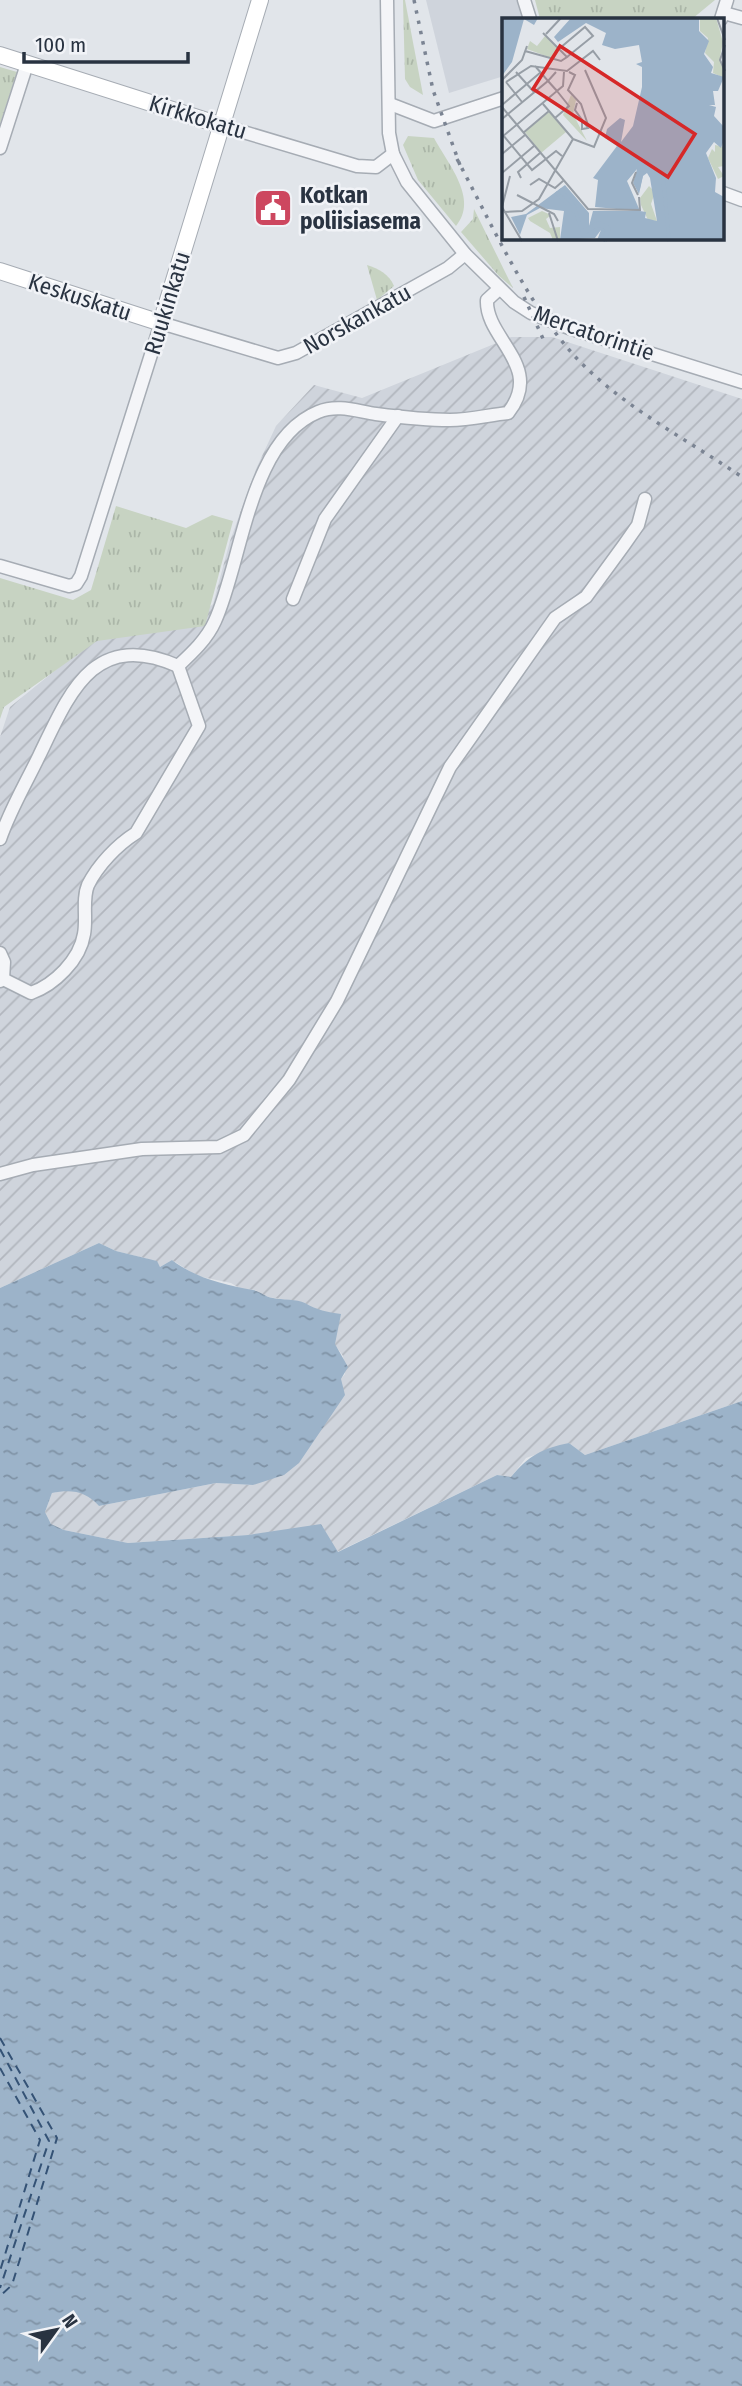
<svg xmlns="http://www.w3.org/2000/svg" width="742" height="2386" font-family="'Fira Sans Condensed',sans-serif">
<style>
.built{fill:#cfd4dc}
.industrial{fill:url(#industrial-furrows)}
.grass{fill:url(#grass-tufts)}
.water{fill:url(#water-ripples)}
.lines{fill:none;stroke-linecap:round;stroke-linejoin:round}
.ferry{stroke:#345275;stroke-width:2;stroke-dasharray:9 7;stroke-linecap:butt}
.street-casing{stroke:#a6acb4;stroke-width:15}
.secondary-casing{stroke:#a6acb4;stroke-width:18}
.street{stroke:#f4f5f8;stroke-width:12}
.secondary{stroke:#fff;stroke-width:16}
.rail{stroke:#7b8493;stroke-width:3.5;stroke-dasharray:3.5 7;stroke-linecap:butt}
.labels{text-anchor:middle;stroke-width:5;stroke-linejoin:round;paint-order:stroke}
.street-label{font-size:23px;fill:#293341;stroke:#f1f3f7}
.poi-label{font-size:23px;font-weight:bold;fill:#293341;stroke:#f1f3f7;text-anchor:start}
.inset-river{fill:none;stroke:#9cb3c9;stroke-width:3.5}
.inset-road{fill:none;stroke:#979ea6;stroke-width:2}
.view{fill:#d62828;fill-opacity:0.15;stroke:#d62828;stroke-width:3.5}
.inset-edge{fill:none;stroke:#293341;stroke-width:3.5}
</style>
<defs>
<pattern id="industrial-furrows" width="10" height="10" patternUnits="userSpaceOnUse" patternTransform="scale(1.75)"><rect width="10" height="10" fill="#cfd4dc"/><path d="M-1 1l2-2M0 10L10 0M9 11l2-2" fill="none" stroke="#b2b6be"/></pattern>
<pattern id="grass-tufts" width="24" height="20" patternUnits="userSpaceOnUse" patternTransform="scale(1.75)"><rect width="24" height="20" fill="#c7d3c2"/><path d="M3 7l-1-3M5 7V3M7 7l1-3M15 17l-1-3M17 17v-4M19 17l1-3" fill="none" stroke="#abb6a8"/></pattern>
<pattern id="water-ripples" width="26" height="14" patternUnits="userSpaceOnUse" patternTransform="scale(1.75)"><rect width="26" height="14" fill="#9cb3c9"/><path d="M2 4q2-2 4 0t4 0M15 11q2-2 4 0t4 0" fill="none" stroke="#7f92a5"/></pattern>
</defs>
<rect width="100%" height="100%" fill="#e1e5ea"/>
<path class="built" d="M426,0h94l6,19h-22v57l-55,17z"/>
<path class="industrial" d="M511,337h41l190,62v1002l-157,54 -16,-12 -43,15 -15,19 -14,-2 -160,77 -16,-27 -73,10 -120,8 -64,-13 -13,-6 -6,-12 7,-19 13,-3 15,2 12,5 7,9 117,-23 37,2 92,-111 -2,-18 -38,-53 -37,-6 -13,-7 -14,-1 -10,-6 -34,-7 -25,-16 -12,7 -4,-6 -40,-10 -17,-8 -99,45v-551l10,-30 90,-73 11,5 86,-21 16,-14 17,-63 26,-72 20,-43 38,-41 48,13z"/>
<g class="grass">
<path d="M403,0h2l18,95 -13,-8 -5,-8z"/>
<path d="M535,0h180l-23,19h-152z"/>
<path d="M0,67l17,5 -17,52z"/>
<path d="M408,136l26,2c14,26 45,61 22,88l-38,-46 -15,-35z"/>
<path d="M474,209l39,79 -14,-12 -38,-44 12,-13z"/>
<path d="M367,265c12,4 22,9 27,21l-17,14z"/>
<path d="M116,506l70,22 26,-13 21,6 -28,105 -108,15 -93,66 -4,12v-141l73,22 18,-10z"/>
</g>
<path class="water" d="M99,1243l17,8 41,10 3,6 12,-7c23,18 53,25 81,30 7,1 12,7 20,8 9,2 24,1 32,5 12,7 22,9 36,11l-6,30 13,23 -7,12 4,16 -46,68 -15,12 -31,10 -37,-2 -117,23c-13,-15 -28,-17 -47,-13l-7,19 6,12 13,6 64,13 120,-8 73,-11 17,28 159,-77 14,2c17,-21 32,-29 58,-34l16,12 157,-54v985h-742v-1098z"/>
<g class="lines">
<g class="ferry">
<path d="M0,2038l57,100 -45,147 -12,11"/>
<path d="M0,2049l49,92 -49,147"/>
<path d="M0,2068l40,72 -40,131"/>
</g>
<g class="street-casing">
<g id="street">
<path d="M387,0l2,133 4,21 14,28 58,72 49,48 17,11 38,15 173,54"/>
<path d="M524,0l6,19"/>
<path d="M724,13l18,5"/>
<path d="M721,19l6,-19"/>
<path d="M390,104l44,17 70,-23"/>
<path d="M220,125l137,41 19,1 17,-13"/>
<path d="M0,148l27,-84"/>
<path d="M723,193l19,7"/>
<path d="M0,566l69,20 7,-2 5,-8 80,-253 117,35 18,-5 152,-85 17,-14"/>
<path d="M293,599l32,-80 73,-103"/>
<path d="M0,839c10,-29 26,-56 39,-83 31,-64 55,-127 139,-90"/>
<path d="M0,953l4,9 -1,17 -3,2"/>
<path d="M3,979l28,14c23,-8 49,-33 53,-59 3,-15 -2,-35 4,-49 10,-20 29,-40 48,-52l63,-107 -21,-60c14,-13 29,-27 37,-45 27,-59 34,-181 103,-209 20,-8 38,-1 58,2 23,3 50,6 74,6 19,0 39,-5 58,-7 37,-47 -23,-74 -21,-113l12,-11"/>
<path d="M0,1174l33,-9 109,-16 77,-2 25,-12 45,-55 48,-79 113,-234 105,-149 31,-21 38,-52 14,-20 7,-26"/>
</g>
</g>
<g class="secondary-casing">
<g id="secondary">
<path d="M0,55l220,70"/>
<path d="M0,271l161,52 99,-323"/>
</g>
</g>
<use href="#street" class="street"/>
<use href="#secondary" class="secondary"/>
<g class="rail">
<path d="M414,0l19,90 28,78"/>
<path d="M457,159c32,60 69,142 114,193 46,52 114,86 171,125"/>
<path d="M524,297l21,46"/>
</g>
</g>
<defs>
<g id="civic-square" transform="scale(2.0125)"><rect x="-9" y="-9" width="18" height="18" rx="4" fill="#cd475f" stroke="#f1f3f7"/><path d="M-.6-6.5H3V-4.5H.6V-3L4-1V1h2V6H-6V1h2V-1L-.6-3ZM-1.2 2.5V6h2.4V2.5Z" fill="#fff"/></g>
</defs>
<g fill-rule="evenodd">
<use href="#civic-square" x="273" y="208"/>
</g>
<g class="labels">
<g class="street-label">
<text transform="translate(198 117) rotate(17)" y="8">Kirkkokatu</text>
<text transform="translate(80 297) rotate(18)" y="8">Keskuskatu</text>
<text transform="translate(167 303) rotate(-73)" y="8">Ruukinkatu</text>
<text transform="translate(357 319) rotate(-29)" y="8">Norskankatu</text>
<text transform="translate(594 333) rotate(19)" y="8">Mercatorintie</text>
</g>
<g class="poi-label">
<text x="300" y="203">Kotkan<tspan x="300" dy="26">poliisiasema</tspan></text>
</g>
</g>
<g transform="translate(502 18)">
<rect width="222" height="222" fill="#e1e5ea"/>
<path d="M43,18l14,12 -5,11 -27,-10 3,-8 7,5zM69,77l5,5 -3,14 14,27 -24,-26zM47,94l17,20 -25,21 -16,-21z" fill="#c7d3c2"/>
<path d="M198,0h16l7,24 -3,15 4,16v6l-1,5 1,-6 -11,-5 1,-11 -9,-9 3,-15 -8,-7zM213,127l9,2v19l-6,1 6,9 -6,3 -10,-21 4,-9 3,3zM147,168l6,6 -4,12 6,17 -9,-1 -7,-15 -1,-7zM40,193l9,4 -5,4 4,9 10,-1v13h-7l-3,-7 -20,-12 -2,-3z" fill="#c7d3c2"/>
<path d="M0,0h36l-4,7 -10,-6 -12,43 -10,14zM69,0h128v13l10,10 -5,13 9,13 -2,6 13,4 -6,14h-5l2,14h-6l7,2 -2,9 10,11v13l-3,8 -7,-6 -8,11 10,25 -1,14 9,5v43h-134h7l4,-10 -6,8 -35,2 4,-29 -24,-3 -13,7 -7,20 -9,-18 15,-3 39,-29 24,28v13l4,-15h45l-43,-4 3,-27 -5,-2 24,-32 -12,-8 2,-9 13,-11 5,2 -4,22 12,-16 9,-39v-20l-6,-3 6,-2 -3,-17 -24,4 -13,-4 4,-12 -20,-10 -28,19 -4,-5zM135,151l-4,14 6,11 4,-18 4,-3 3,5 7,43 -12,-3 1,-6 -6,-1 -13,-30z" fill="#9cb3c9" fill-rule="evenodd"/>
<path class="inset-river" d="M161,162l5,47M58,171l14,17 9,28 16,-11 10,5 -4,13M136,171l5,-22 13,-3 7,8 6,69M54,174l18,19M79,208l2,5 15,-8M79,215l18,-8 9,4 -5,12"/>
<path class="inset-road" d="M215,0l8,22M44,16l15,-16M223,27l-5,15 5,11M58,30l25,-21 8,9 -26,21M23,33l36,10 6,-4 -24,-24M33,48l13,15 8,-9M14,54l18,20M67,54l6,3 -7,15 13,14 7,21M0,62l20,-20 5,-14M4,64l25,-16 36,5 26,-20 7,9M4,64l16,20M75,85l-2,7 13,18 -6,1v-8M41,86l30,35M0,87l39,-33M0,89l86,102 52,1 -1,-13M53,100l14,-12 -12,-15 6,-5 1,-14M0,101l46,-38 9,10 -55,46M21,115l26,-22M1,117l29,35 24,-19 6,5M71,121l21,8 12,-29 -21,-48M0,136l23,-19M134,154l-4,11 6,12M0,155l32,-27M19,160l-3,-6 22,-19M28,167l9,-6 16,9 8,-7M15,177l37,19 4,7M0,189l20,34M0,189l8,-31M2,194l18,-1 17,-12 34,-60M47,195l9,28"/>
<path class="view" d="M58,28l135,88 -27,43 -135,-88z"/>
<rect width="222" height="222" class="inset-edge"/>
</g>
<g transform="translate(56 2330) rotate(57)" stroke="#f1f3f7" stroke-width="5" paint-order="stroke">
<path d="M0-5L12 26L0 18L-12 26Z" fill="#293341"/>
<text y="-10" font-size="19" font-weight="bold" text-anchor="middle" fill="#293341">N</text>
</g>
<path d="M24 52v10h164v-10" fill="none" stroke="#293341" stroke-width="3.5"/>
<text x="35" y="52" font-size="21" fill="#293341" stroke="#f1f3f7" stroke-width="5" paint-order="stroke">100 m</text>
</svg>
